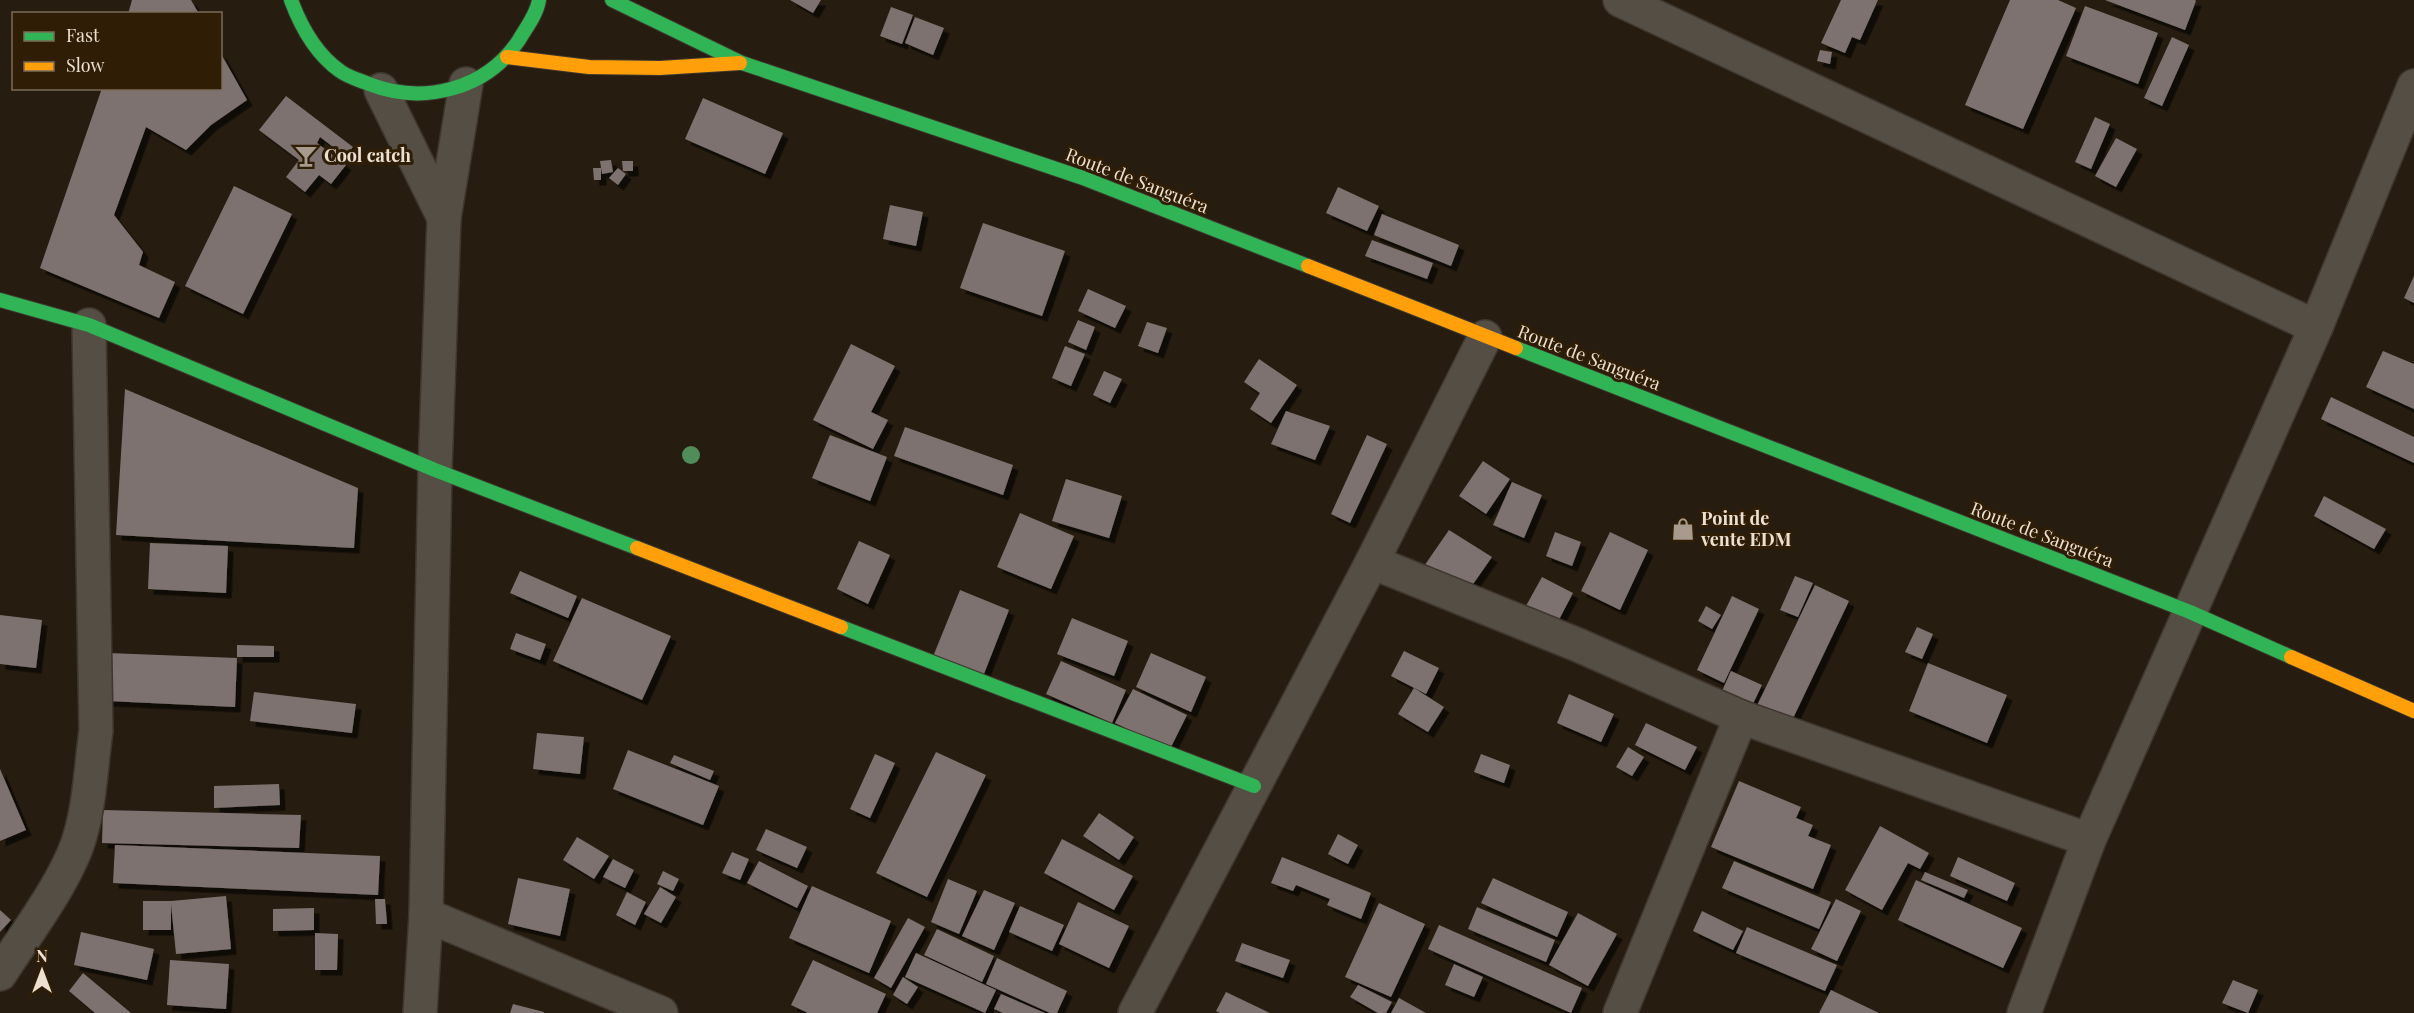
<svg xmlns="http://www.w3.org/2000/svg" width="2414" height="1013" font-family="'Playfair Display',serif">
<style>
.building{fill:#7d726f;filter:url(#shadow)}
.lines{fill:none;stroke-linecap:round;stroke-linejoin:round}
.street-casing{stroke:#3f372f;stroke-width:36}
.fast-casing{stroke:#3f372f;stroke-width:16}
.slow-casing{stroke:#3f372f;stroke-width:16}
.street{stroke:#554e44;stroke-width:33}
.fast{stroke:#30b455;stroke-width:14}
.slow{stroke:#ff9f0a;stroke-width:14}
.tree{fill:#508d5b}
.labels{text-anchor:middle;stroke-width:6;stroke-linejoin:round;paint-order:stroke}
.poi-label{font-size:18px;font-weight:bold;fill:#ece0d2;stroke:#2f1d06;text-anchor:start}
.street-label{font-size:18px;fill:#ece0d2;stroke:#2f1d06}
</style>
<defs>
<filter id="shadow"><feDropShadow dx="5.5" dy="5.5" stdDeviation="0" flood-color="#0009"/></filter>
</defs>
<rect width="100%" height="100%" fill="#261c0f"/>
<g class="building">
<path d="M132,0h59l8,14h-71z"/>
<path d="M790,0h31l-8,13z"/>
<path d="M1841,0h37l-18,40 -8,-3 -7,16 -24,-10z"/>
<path d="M2010,0h48l18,8 -53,121 -58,-24z"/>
<path d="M2105,0h90l1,1 -11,29z"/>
<path d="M2085,6l73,27 -20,51 -72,-28z"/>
<path d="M891,7l22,8 -11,29 -22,-8z"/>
<path d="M915,17l29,11 -11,27 -28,-12z"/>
<path d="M2172,37l17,8 -27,61 -18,-8z"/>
<path d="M1820,50l12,2 -2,12 -13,-3z"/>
<path d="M220,52l27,48 -36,25 -25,25 -40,-23 -32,88 29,37 -4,13 36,17 -16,36 -119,-50 62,-180h118z"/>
<path d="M286,96l67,51 -8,9 -25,-19 -3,6 29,22 -15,19 -12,-9 -14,17 -19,-15 13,-17 -40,-30z"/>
<path d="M703,98l80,35 -18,41 -80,-35z"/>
<path d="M2095,117l15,7 -19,45 -16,-7z"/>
<path d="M2116,138l21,11 -21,38 -21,-11z"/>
<path d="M611,160l2,12 -11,2 -2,-13z"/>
<path d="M622,161h11v10h-10z"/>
<path d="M593,168h8v12h-7z"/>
<path d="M618,168l8,6 -8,11 -9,-7z"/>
<path d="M234,186l58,28 -49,100 -58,-28z"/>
<path d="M1338,187l41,19 -12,25 -41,-18z"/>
<path d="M890,205l33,7 -7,34 -33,-7z"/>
<path d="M1382,214l77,31 -8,21 -77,-31z"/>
<path d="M983,223l82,28 -23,65 -82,-28z"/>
<path d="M1372,240l61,23 -6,16 -62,-23z"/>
<path d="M2414,276v27l-10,-5z"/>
<path d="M1088,289l38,17 -11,22 -37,-17z"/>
<path d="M1078,320l17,7 -9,23 -18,-8z"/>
<path d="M1147,322l20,6 -9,25 -20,-7z"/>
<path d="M851,344l44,22 -24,46 17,8 -15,29 -60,-29z"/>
<path d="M1065,346l20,8 -14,32 -19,-8z"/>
<path d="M2383,351l31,13v45l-48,-22z"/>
<path d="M1259,359l38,26 -26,38 -21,-14 10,-16 -16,-11z"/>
<path d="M1104,371l18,8 -12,24 -17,-8z"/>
<path d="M125,389l233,99 -4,60 -238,-13z"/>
<path d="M2331,397l83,40v26l-93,-44z"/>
<path d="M1286,411l44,15 -15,34 -44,-16z"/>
<path d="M905,427l108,38 -10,30 -109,-39z"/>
<path d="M830,435l57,22 -17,44 -58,-23z"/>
<path d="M1367,435l20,9 -37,79 -19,-9z"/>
<path d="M1483,461l27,18 -24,35 -27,-18z"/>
<path d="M1066,479l56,17 -13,42 -57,-17z"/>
<path d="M1512,482l30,13 -18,43 -31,-13z"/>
<path d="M2324,496l62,33 -12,20 -60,-33z"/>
<path d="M1020,513l54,23 -23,53 -54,-22z"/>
<path d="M1449,530l43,27 -28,40 -42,-28z"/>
<path d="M1555,532l26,10 -9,24 -26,-10z"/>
<path d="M1610,532l38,18 -28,60 -39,-19z"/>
<path d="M859,541l31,14 -22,49 -31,-15z"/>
<path d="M150,543l78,3 -2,47 -78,-4z"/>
<path d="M520,571l57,25 -9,22 -58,-25z"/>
<path d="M1795,576l18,7 -15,34 -18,-7z"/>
<path d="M1542,577l31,16 -19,36 -32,-16z"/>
<path d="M1815,585l34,16 -63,132 -34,-17z"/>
<path d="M960,590l49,20 -27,69 -50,-20z"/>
<path d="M1732,596l27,13 -35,74 -27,-13z"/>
<path d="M582,598l89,38 -29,64 -89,-39z"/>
<path d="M1706,606l15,9 -9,14 -14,-8z"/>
<path d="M0,615l42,5 -6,48 -36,-4z"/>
<path d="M1072,618l56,23 -14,35 -57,-22z"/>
<path d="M1917,627l16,7 -11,25 -17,-7z"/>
<path d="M516,633l30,11 -6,16 -30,-11z"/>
<path d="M237,645l37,1v11h-37z"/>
<path d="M1404,651l35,17 -13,26 -35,-18z"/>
<path d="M108,653l129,5 -2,49 -128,-6z"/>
<path d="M1151,653l55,24 -15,35 -55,-25z"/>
<path d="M1061,661l65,29 -14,33 -66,-29z"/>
<path d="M1928,663l79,32 -20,48 -78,-32z"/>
<path d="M1731,671l31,14 -14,29 -30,-14z"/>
<path d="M1414,688l30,19 -16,25 -30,-18z"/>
<path d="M1133,689l54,26 -17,34 -55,-26z"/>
<path d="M254,692l102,12 -4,29 -102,-12z"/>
<path d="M1569,694l45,20 -13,28 -44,-19z"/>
<path d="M1646,723l51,24 -12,23 -50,-25z"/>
<path d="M537,733l47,4 -4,37 -47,-5z"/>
<path d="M1628,747l16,10 -12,19 -16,-9z"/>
<path d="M628,750l91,36 -16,39 -90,-36z"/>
<path d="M936,752l50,23 -59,122 -51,-24z"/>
<path d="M875,754l20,9 -25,55 -20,-9z"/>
<path d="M1481,754l29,11 -6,18 -30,-11z"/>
<path d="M674,755l40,16 -4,9 -40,-17z"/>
<path d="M0,769l26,61 -26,11z"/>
<path d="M1739,781l62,26 -5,11 17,7 -5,11 23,9 -18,44 -102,-42z"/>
<path d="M279,784l1,21 -66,3v-22z"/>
<path d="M103,810l198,5 -2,33 -197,-5z"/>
<path d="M1099,813l35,24 -15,23 -36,-24z"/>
<path d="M1880,826l49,27 -9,16 -12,-6 -26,47 -37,-20z"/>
<path d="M766,829l41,18 -10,21 -41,-18z"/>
<path d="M1338,834l20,11 -10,19 -20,-10z"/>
<path d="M577,837l32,19 -15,23 -31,-19z"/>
<path d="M1062,839l71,37 -19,34 -70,-37z"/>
<path d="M115,845l265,11 -2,39 -265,-12z"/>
<path d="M732,852l17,7 -9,21 -18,-7z"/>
<path d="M1282,857l89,36 -10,26 -34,-14 3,-6 -34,-14 -3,6 -22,-8z"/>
<path d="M1958,857l57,26 -8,18 -57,-25z"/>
<path d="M613,859l21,11 -9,18 -22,-11z"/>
<path d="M759,861l49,25 -11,22 -50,-25z"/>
<path d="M1734,861l97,41 -12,27 -97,-41z"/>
<path d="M663,871l16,8 -6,12 -16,-7z"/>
<path d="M1925,872l43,18 -4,8 -43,-18z"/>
<path d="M518,878l52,11 -10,47 -52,-12z"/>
<path d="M1493,878l75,34 -11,25 -76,-34z"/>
<path d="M948,879l29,12 -18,43 -28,-12z"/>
<path d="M1916,880l106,48 -19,40 -105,-48z"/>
<path d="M812,886l79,35 -22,52 -80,-35z"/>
<path d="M660,887l16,10 -15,26 -17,-9z"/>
<path d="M984,890l31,13 -21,47 -32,-14z"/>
<path d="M627,892l19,10 -11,23 -19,-10z"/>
<path d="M226,896l5,53 -55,5 -5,-50v26h-28v-29h28z"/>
<path d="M375,899h10l2,25h-11z"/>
<path d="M1836,899l25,12 -24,50 -26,-12z"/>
<path d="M1078,902l51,24 -20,42 -50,-24z"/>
<path d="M1379,903l46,21 -34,73 -46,-20z"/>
<path d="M1020,906l44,19 -12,26 -43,-19z"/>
<path d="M1477,907l78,33 -9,22 -78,-33z"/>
<path d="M314,908v22l-41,1v-22z"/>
<path d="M0,910l11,10 -11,12z"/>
<path d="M1702,911l41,20 -10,19 -40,-19z"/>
<path d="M1578,913l39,21 -29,52 -39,-21z"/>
<path d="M908,918l17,9 -34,61 -17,-10z"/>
<path d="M1439,925l143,63 -11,25 -143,-64z"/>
<path d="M1747,927l90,38 -12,26 -89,-38z"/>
<path d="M937,929l57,27 -12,26 -58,-27z"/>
<path d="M81,932l73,17 -7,31 -73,-15z"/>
<path d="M315,933l23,1 -1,36h-22z"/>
<path d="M1242,943l48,17 -7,18 -48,-17z"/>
<path d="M916,953l80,37 -11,23 -80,-36z"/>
<path d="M997,958l70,33 -10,22h-7l-64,-29z"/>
<path d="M170,960l59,4 -3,45 -59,-4z"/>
<path d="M813,960l73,34 -9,19h-69l-17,-8z"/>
<path d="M1454,964l29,13 -9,20 -29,-12z"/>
<path d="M83,973l48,40h-36l-26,-22z"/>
<path d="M903,977l15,10 -11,17 -14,-9z"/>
<path d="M2233,980l25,10 -10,23 -26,-10z"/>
<path d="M1358,985l34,17 -6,11h-8l-28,-16z"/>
<path d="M1831,990l48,23h-60z"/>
<path d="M1226,992l44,21h-50l-4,-2z"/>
<path d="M1001,994l44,19h-42l-9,-4z"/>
<path d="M1399,998l27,15h-35z"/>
<path d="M513,1004l31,8v1h-34z"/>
</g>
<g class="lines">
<g class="street-casing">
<g id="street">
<path d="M1620,0l696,327"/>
<path d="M381,90l63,128"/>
<path d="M1372,562l206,83 163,72 348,123"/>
<path d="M426,915l235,98"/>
<path d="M0,974c25,-39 68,-95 80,-138 10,-34 11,-70 16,-105l-7,-406"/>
<path d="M420,1013l6,-98 9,-445 9,-252 22,-134"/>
<path d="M1135,1013l237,-451 113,-225"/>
<path d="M1620,1013l121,-296"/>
<path d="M2024,1013l65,-173 227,-513 98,-241"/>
</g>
</g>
<g class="fast-casing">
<g id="fast">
<path d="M291,0c10,27 25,54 49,71 8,6 19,9 29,13 54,21 117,6 150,-44 7,-12 18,-26 20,-40"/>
<path d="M612,0l130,63 341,115 225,88"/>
<path d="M0,300l89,25 346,145 202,78"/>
<path d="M1516,348l674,264 101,45"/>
<path d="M841,627l413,159"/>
</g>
</g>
<g class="slow-casing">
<g id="slow">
<path d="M507,57l82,10 71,1 80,-5"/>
<path d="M1308,266l208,82"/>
<path d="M637,548l204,79"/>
<path d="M2291,657l123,54"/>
</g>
</g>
<use href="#street" class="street"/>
<use href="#fast" class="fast"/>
<use href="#slow" class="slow"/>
</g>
<circle class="tree" cx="691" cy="455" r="9"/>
<defs>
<g id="bar-bare" transform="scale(1.8)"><path d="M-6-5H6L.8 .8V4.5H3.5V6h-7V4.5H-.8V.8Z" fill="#a79b8e" stroke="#2f1d06" stroke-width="2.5" paint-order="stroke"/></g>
<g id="shop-bare" transform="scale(1.8)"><path d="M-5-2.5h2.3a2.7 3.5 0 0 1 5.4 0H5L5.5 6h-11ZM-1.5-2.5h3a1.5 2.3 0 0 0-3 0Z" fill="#a79b8e" stroke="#2f1d06" stroke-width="2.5" paint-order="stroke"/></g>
</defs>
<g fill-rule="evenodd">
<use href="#bar-bare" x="306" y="156"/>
<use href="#shop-bare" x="1683" y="529"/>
</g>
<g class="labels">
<g class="poi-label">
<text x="324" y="162">Cool catch</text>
<text x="1701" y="525">Point de<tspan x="1701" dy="21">vente EDM</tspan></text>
</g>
<g class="street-label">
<text transform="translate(1137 181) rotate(21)" y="6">Route de Sanguéra</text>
<text transform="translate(1589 358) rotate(21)" y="6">Route de Sanguéra</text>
<text transform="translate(2042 535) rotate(21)" y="6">Route de Sanguéra</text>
</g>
</g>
<rect x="12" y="12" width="210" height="78" fill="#2f1d06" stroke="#7b6b58" stroke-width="1.5"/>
<rect x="24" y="32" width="30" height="9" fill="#30b455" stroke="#7b6b58" stroke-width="1.5"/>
<text x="66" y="42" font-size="18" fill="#ece0d2">Fast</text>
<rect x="24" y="62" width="30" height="9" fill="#ff9f0a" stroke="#7b6b58" stroke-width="1.5"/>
<text x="66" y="72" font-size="18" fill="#ece0d2">Slow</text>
<g transform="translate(42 971)" stroke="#2f1d06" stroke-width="4.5" paint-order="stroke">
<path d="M0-4.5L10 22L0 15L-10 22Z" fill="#ece0d2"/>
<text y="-9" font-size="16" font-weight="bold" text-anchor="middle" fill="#ece0d2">N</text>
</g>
</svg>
